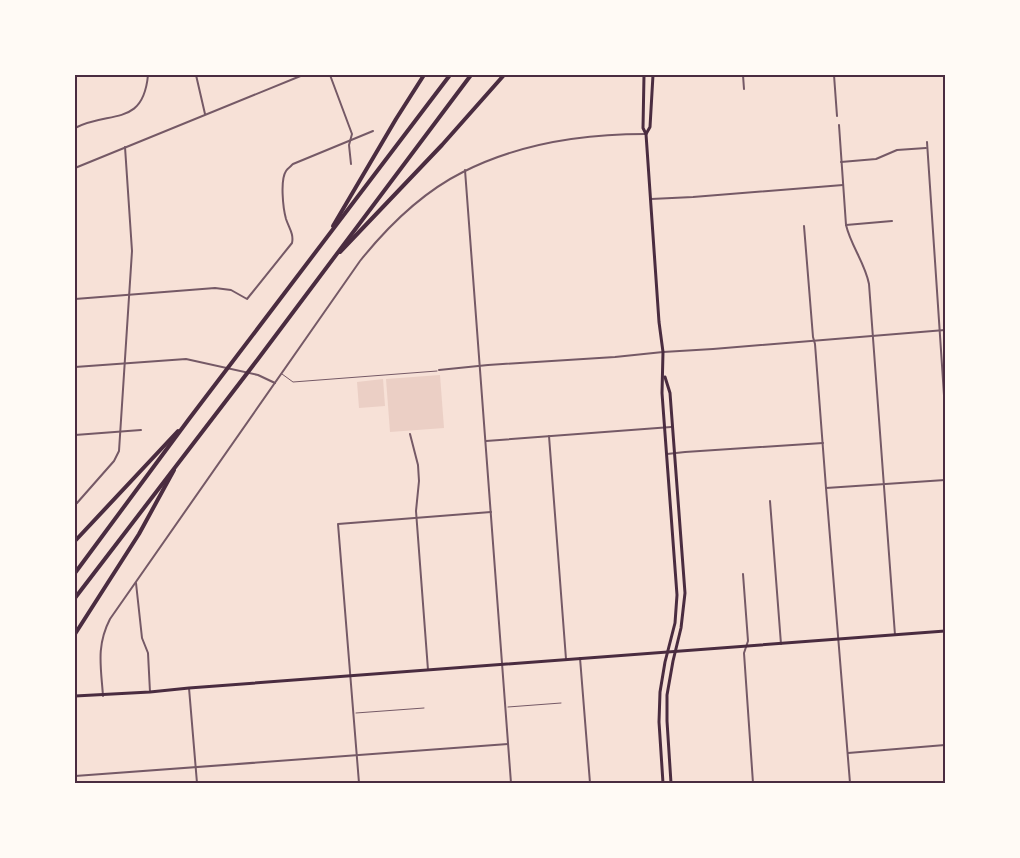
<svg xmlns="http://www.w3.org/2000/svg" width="1020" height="858" font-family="'Varela Round',sans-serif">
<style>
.green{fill:#ebcfc5}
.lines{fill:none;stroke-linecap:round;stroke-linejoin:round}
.service{stroke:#755966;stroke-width:1}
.minor{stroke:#755966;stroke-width:2}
.tertiary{stroke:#755966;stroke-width:2}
.secondary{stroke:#4a2c40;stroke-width:3}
.primary{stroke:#4a2c40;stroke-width:3}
.motorway{stroke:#4a2c40;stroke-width:4}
.neatline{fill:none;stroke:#4a2c40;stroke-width:2}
</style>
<rect width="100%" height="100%" fill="#f7e1d7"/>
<g class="green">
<path d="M440,375l4,53 -54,4 -4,-53z"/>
<path d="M383,379l2,27 -26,2 -2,-26z"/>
</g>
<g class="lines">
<g class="service">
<path d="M282,374l11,8 144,-11"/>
<path d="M508,707l53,-4"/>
<path d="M356,713l68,-5"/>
</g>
<g class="minor">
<path d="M196,75l9,39"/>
<path d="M330,75l22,59 -3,11 2,19"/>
<path d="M743,75l1,14"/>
<path d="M834,75l3,41"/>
<path d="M839,125l7,100c5,21 19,38 23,59l26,351"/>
<path d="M75,128c34,-18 68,0 73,-53"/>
<path d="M927,142l18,268"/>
<path d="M841,162l35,-3 21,-9 29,-2"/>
<path d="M465,170l46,613"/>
<path d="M651,199l42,-2 150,-12"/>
<path d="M846,225l46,-4"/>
<path d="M804,226l9,111 2,7 11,144 24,295"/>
<path d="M75,299l140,-11 16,2 16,9 45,-56c2,-9 -3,-15 -6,-24 -3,-11 -6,-39 0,-48 1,-2 5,-5 7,-7l80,-33"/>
<path d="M75,367l111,-8 72,16 17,8"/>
<path d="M439,370l49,-5 127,-8 48,-5 50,-3 232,-19"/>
<path d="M410,434l8,31 1,16 -3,30 12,159"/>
<path d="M75,435l66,-5"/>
<path d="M549,436l17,223"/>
<path d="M486,441l185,-14"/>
<path d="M667,454l18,-2 138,-9"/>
<path d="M826,488l119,-8"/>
<path d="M770,501l11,143"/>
<path d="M75,504l2,-1 37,-42 5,-10 13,-200 -7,-104"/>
<path d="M743,574l5,67 -4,12 9,130"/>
<path d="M136,583l6,55 6,15 2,39"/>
<path d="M580,658l10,125"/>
<path d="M189,688l8,95"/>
<path d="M848,753l97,-8"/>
<path d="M75,776l433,-32"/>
<path d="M359,783l-21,-259 153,-12"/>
</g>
<g class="tertiary">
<path d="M75,168l228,-93"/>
<path d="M103,696c-2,-29 -7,-50 7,-77l250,-358c28,-35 63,-69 103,-89 55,-28 121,-38 182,-38"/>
</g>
<path class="secondary" d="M75,696l75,-4 39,-4 756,-57"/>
<g class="primary">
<path d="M644,75l-1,53 3,6 13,188 4,30 -1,41 15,202 -2,28 -10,39 -5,30 -1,30 4,61"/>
<path d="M646,134l4,-7 3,-52"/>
<path d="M665,377l5,16 15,200 -4,35 -8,33 -6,34v26l4,62"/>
</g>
<g class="motorway">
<path d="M333,226l63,-107 28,-44"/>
<path d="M340,252l102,-107 62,-70"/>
<path d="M75,541l103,-110"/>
<path d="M75,573l114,-154 261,-344"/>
<path d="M75,598l183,-239 213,-284"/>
<path d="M75,634l64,-100 35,-64"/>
</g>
</g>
<rect width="1020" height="858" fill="none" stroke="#fffaf5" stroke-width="153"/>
<rect x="76" y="76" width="868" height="706" class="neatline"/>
</svg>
